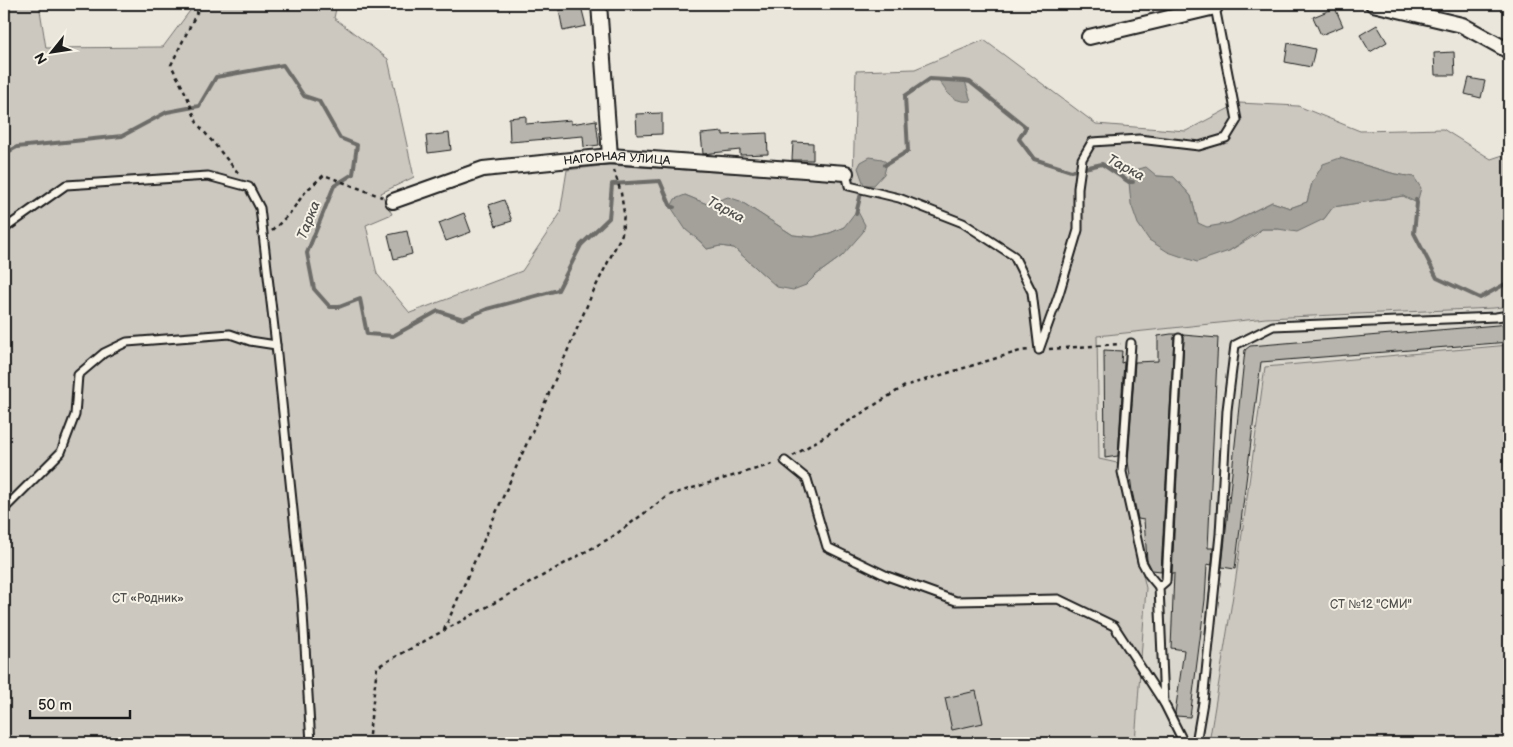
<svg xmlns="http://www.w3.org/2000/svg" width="1513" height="747" font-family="'Balsamiq Sans',sans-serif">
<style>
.built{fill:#dad7ce}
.green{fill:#ccc8c0;stroke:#74726e;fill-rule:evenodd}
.water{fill:#a3a19a;stroke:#6d6c68}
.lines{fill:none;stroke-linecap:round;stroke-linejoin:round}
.stream{stroke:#6d6c68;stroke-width:4}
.building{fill:#b6b4ac;stroke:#1c1c1c}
.lane-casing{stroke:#1c1c1c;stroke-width:11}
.street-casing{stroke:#1c1c1c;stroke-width:18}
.path{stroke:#1c1c1c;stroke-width:2.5;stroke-dasharray:4 4;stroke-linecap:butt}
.lane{stroke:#f7f3e8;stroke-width:7}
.street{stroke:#f7f3e8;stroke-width:14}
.labels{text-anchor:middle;stroke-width:4;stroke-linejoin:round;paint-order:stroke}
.street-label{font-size:12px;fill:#1c1c1c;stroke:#f7f3e8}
.park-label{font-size:12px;fill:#51504d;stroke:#f7f3e8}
.water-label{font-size:14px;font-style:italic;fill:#52514e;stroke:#f7f3e8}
</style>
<rect width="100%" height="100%" fill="#eae6dc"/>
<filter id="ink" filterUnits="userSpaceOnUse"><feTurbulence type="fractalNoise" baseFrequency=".02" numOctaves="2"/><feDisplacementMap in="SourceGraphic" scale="10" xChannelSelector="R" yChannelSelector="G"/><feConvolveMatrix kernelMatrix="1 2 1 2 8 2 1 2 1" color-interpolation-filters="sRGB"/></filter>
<g filter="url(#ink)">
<path class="built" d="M1509,306v39l-21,3 -252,229 -27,166h-74l11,-155 -47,-128 -2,-124 169,-18 228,-10z"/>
<g class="green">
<path d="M4,4h35l7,44 117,-1 32,-43h142l-3,14 54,41 26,118 -33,16 11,21 -26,11 11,49 33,39 112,-42 38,-57 7,-44 42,-5 244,16 3,-110 59,-2 69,-29 112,84 90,7 53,-28 59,3 62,25 83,-2 48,30 18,-6v153l-15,2 -228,10 -169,18 2,123 18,4 29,125 -11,155h-1131zM1340,158l55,16 19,3 -11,19 -70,11 -9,12 -46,10h-16l-6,6 -27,16 -98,-47 26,-28 17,1 17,19 7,27 8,5 24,-5 42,-21 18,6 17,-6 5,-19zM685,195l22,9 33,-3 53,34 20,2 17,-4 14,-6 -2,29 -26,19 -10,10 -41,-9 -31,-28 -14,-2 -13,3c-9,-11 -20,-17 -27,-29z"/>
<path d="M1509,345v398h-300l27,-166 29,-210z"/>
</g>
<g class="water">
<path d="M939,80l26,1 6,20c-17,2 -24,-7 -32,-21z"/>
<path d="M870,157l12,2 5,4 -3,11 -10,11h-10l-6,-17 3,-6z"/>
<path d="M1340,158l55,16 19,3 7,11 -4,15 -14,-7 -70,11 -9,12 -27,13 -19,-3h-16l-33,22 -32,11 -29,-10 -19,-12 -11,-16 -7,-20 -2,-22 3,-11 14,-4 11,9 17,1 17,19 7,27 9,4 23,-4 42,-21 18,6 17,-6 5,-19 11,-19z"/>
<path d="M685,195l22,9 21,-7 12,4 53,34 20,2 17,-4 14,-6 13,-17 8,15 -2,7 -21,24 -26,19 -10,10 -13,5 -16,-3 -43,-39 -14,-2 -13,3 -6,-7 -15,-12 -15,-23 4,-8z"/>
</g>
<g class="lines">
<g class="stream">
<path d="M4,154l13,-7 105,-11 45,-24 32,-6 17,-29 67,-12 21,31 15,5 21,37 17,7 -4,29 -19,12 -27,67 7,36 16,18h9l21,-8 7,35 26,2 45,-25 25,8 24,-10 71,-19 23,-45 28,-27 3,-34 48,-3 11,26h3"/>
<path d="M885,165l23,-14 -3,-55 25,-17 35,2 5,1 56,45 -7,12 15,20 37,12 31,-7 27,18h4"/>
<path d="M1416,199l1,4 -3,30 23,45 43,20 27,-15 2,-7"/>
<path d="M856,214l6,-25"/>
</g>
</g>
<g class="building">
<path d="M581,6l5,20 -23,5 -4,-21z"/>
<path d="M1335,8l8,18 -22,9 -8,-18z"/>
<path d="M1377,25l10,17 -17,10 -10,-17z"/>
<path d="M1288,43l27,6 -4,18 -26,-5z"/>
<path d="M1454,52l1,23h-20l-1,-22z"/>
<path d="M1469,78l16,3 -4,17 -16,-4z"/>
<path d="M662,113v21l-25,1 -1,-21z"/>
<path d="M526,116v8l45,-4v4l25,-4 3,25 -15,2 -1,-11 -73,6 -1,-24z"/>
<path d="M723,132v3l44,-2 1,21 -28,1v-5l-37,4 -2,-20z"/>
<path d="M449,133l2,17 -23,3 -2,-17z"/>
<path d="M793,142l20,1v17h-21z"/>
<path d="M504,200l8,21 -16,5 -7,-21z"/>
<path d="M464,213l7,19 -25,9 -7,-18z"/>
<path d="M407,231l5,23 -18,5 -6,-24z"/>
<path d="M1509,324v18l-248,20 -26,207 -13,-2 23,-217 5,-4z"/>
<path d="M1171,334h5l-2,4 -13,233 -9,-1 -5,-10 -3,-40 -6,-1 -6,-28 -4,-30 7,-99 23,-1v-25z"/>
<path d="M1183,335l35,3 -10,210h5l-1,17 -5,-1 -2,36 -15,117 -14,-1 -1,-3 9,-63 -13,-2 3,-75h-2l12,-235z"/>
<path d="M1104,350l18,1 -1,12 3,-1 -6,94 -13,2z"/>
<path d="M976,691l7,32 -31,7 -7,-32z"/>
</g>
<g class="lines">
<g class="lane-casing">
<g id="lane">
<path d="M846,173l3,13 50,12 64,25 51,33 18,36 7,58 20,-56 19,-64v-42l4,-29 10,-17 47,-3 60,7 27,-8 11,-18 -22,-113"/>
<path d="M4,229l62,-44 142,-9 41,11 11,21 16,137"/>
<path d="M1179,338l-13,243 -7,6 5,116 20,40"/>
<path d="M1131,343l-9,129 20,90 7,13 10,12"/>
<path d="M785,461l22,18 20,68 60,29 69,25 102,-2 56,27 50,77"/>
<path d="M4,509l57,-57 14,-37 3,-40 26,-22 23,-11 103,-8 20,7 26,4 26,253 9,145"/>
<path d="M1196,743l7,-41 17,-168 7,-124 8,-65 38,-19 223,-9 13,-2"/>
</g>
</g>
<g class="street-casing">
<g id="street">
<path d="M599,4l11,152"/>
<path d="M1373,4l89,21 47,26"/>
<path d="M1089,37l126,-30 -1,-3"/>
<path id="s1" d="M393,201l90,-32 127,-13 236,17"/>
</g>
</g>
<g class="path">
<path d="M201,4l-30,61 16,31 10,27 42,51"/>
<path d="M272,231l18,-18 16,-22 18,-16 58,22"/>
<path d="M1049,349l72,-5"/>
<path d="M793,456l112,-70 115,-35 9,-1"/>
<path d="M444,630l110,-248 38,-88 30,-60 2,-21 -3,-20 -7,-23"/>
<path d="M368,743l9,-76 108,-59 127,-71 57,-42 107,-32"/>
</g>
<use href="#lane" class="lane"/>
<use href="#street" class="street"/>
</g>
</g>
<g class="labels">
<g class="street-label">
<text dy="4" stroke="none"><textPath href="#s1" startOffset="230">НАГОРНАЯ УЛИЦА</textPath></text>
</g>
<g class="park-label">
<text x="148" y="602">СТ «Родник»</text>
<text x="1371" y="608">СТ №12 "СМИ"</text>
</g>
<g class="water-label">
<text transform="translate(1126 167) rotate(28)" y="5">Тарка</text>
<text transform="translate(726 209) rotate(28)" y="5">Тарка</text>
<text transform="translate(308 220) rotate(-68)" y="5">Тарка</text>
</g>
</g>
<rect width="1513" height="747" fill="none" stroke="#f7f3e8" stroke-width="20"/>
<rect x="10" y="10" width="1493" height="727" fill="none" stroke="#1c1c1c" stroke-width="2" filter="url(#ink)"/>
<g transform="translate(52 52) rotate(240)" stroke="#f7f3e8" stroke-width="4" paint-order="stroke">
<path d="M0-4L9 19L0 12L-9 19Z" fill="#1c1c1c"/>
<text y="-8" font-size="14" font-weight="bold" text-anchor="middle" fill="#1c1c1c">N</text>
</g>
<path d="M30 710v8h100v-8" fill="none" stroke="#1c1c1c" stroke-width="2.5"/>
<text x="38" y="710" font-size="15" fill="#1c1c1c" stroke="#f7f3e8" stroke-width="4" paint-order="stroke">50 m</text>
</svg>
